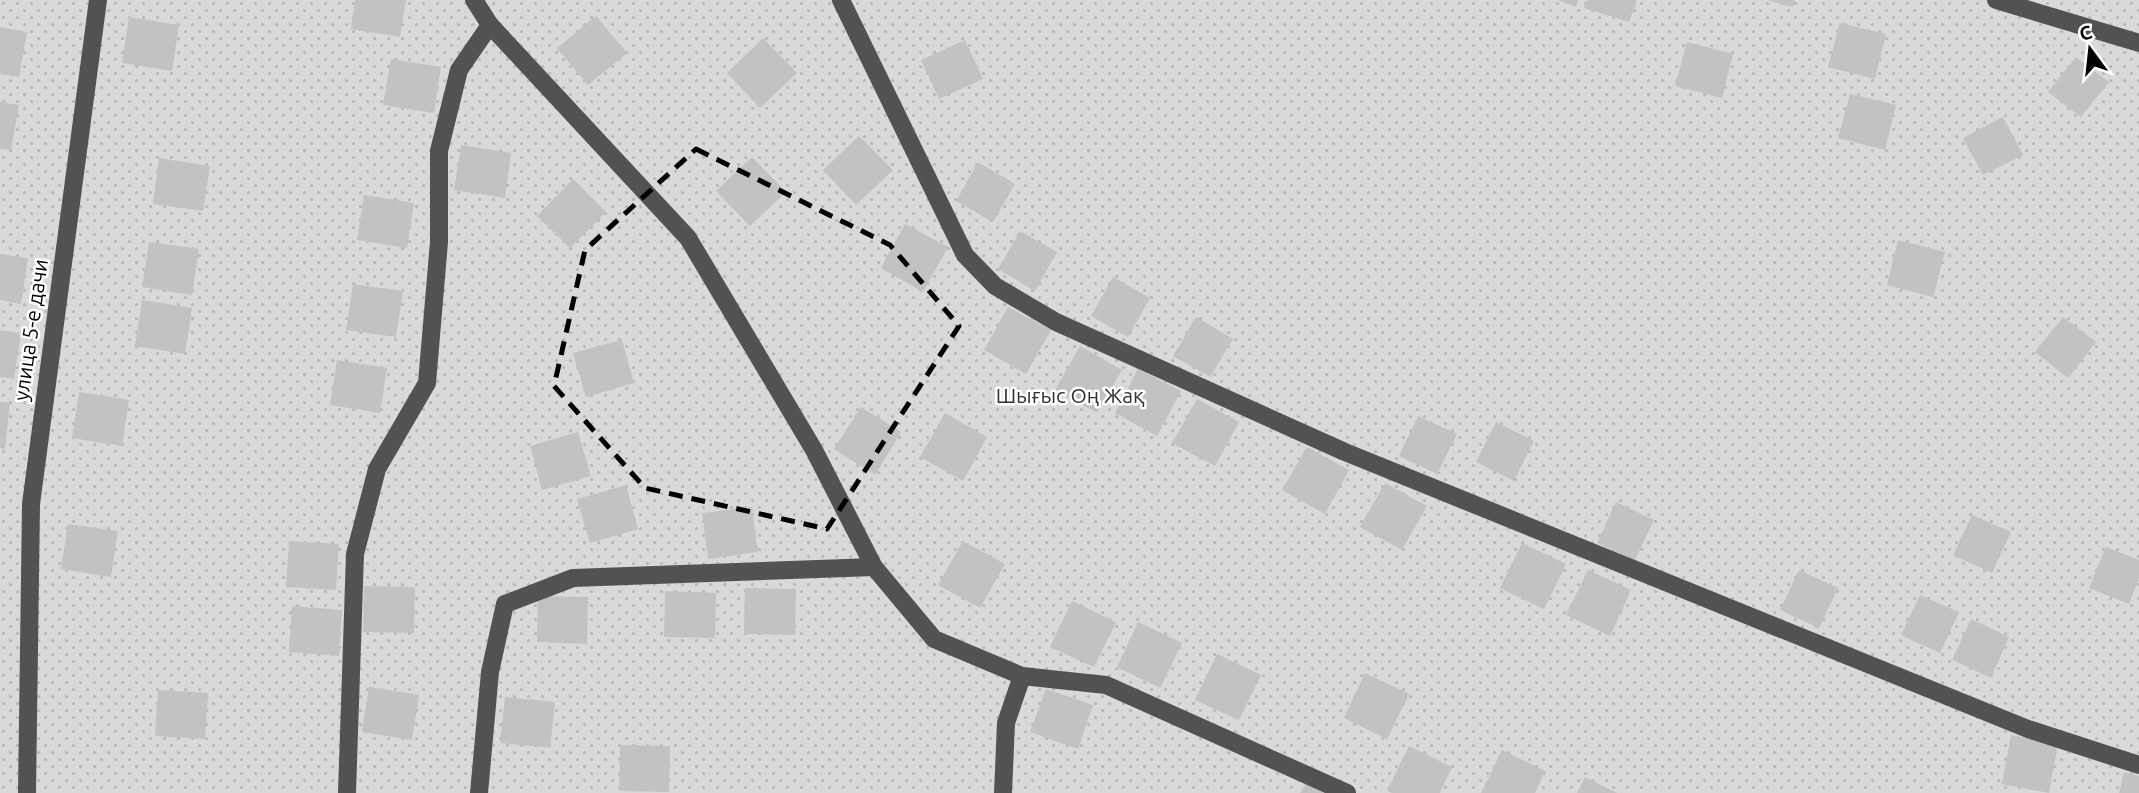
<svg xmlns="http://www.w3.org/2000/svg" width="2139" height="793" font-family="Ubuntu,sans-serif">
<style>
.garden{fill:url(#garden-dots)}
.building{fill:#c2c2c2}
.lines{fill:none;stroke-linecap:round;stroke-linejoin:round}
.minor{stroke:#525252;stroke-width:18}
.marked{fill:none;stroke:#000;stroke-width:5;stroke-dasharray:14 9;stroke-linejoin:round}
.labels{text-anchor:middle;stroke-width:5;stroke-linejoin:round;paint-order:stroke}
.street-label{font-size:21px;fill:#000;stroke:#fff}
.park-label{font-size:21px;fill:#303030;stroke:#fff}
</style>
<defs>
<pattern id="garden-dots" width="8" height="8" patternUnits="userSpaceOnUse" patternTransform="scale(1.75)"><rect width="8" height="8" fill="#d9d9d9"/><path d="M2 2h.1M6 6h.1" fill="none" stroke="#b8b8b8" stroke-width="1.8" stroke-linecap="round"/></pattern>
</defs>
<rect width="100%" height="100%" fill="#fff"/>
<rect class="garden" x="0" y="0" width="2139" height="793"/>
<g class="building">
<path d="M355,0h51l-6,37 -49,-8z"/>
<path d="M1558,0h20l-2,7z"/>
<path d="M1587,0h50l-8,22 -45,-14z"/>
<path d="M1767,0h28l-2,7z"/>
<path d="M596,16l31,37 -39,32 -31,-37z"/>
<path d="M129,17l50,8 -7,46 -50,-8z"/>
<path d="M1840,23l46,11 -11,45 -47,-12z"/>
<path d="M0,27l27,5 -8,45 -19,-3z"/>
<path d="M763,38l34,35 -37,35 -33,-35z"/>
<path d="M965,40l18,39 -44,20 -18,-39z"/>
<path d="M1687,42l46,12 -11,44 -47,-12z"/>
<path d="M2076,57l33,25 -28,35 -33,-25z"/>
<path d="M391,59l50,8 -7,46 -51,-8z"/>
<path d="M1850,94l46,11 -11,45 -47,-12z"/>
<path d="M0,102l19,3 -8,45 -11,-1z"/>
<path d="M2003,117l20,38 -40,20 -20,-37z"/>
<path d="M859,136l34,34 -37,35 -33,-35z"/>
<path d="M461,145l50,8 -6,45 -51,-8z"/>
<path d="M752,157l34,35 -36,34 -34,-35z"/>
<path d="M159,158l51,8 -7,45 -50,-7z"/>
<path d="M978,162l37,22 -22,38 -37,-21z"/>
<path d="M573,179l33,33 -36,36 -33,-32z"/>
<path d="M364,195l50,8 -7,45 -50,-8z"/>
<path d="M905,224l43,23 -25,45 -42,-24z"/>
<path d="M1020,231l37,21 -22,39 -37,-22z"/>
<path d="M1898,240l47,12 -12,45 -46,-12z"/>
<path d="M149,242l50,7 -7,46 -50,-8z"/>
<path d="M0,254l28,4 -7,46 -21,-4z"/>
<path d="M1113,277l37,21 -22,39 -37,-21z"/>
<path d="M353,284l50,7 -7,46 -50,-7z"/>
<path d="M142,300l50,8 -7,46 -50,-8z"/>
<path d="M1008,307l43,23 -25,44 -42,-24z"/>
<path d="M1196,317l37,22 -23,38 -37,-21z"/>
<path d="M2063,317l33,25 -28,36 -33,-26z"/>
<path d="M0,330l21,3 -7,46 -14,-2z"/>
<path d="M622,340l12,43 -48,14 -13,-44z"/>
<path d="M1080,346l42,24 -25,43 -42,-23z"/>
<path d="M337,360l50,8 -7,45 -50,-8z"/>
<path d="M1138,369l43,22 -24,45 -42,-23z"/>
<path d="M79,392l50,8 -7,46 -50,-8z"/>
<path d="M1197,399l42,23 -24,44 -43,-23z"/>
<path d="M0,402l10,1 -5,46 -5,-1z"/>
<path d="M861,407l40,25 -26,43 -41,-26z"/>
<path d="M945,413l42,24 -24,44 -43,-24z"/>
<path d="M1418,416l39,18 -20,40 -38,-18z"/>
<path d="M1496,422l38,19 -20,40 -38,-19z"/>
<path d="M578,432l13,44 -49,14 -12,-44z"/>
<path d="M1307,447l42,23 -24,44 -43,-24z"/>
<path d="M1385,483l42,23 -25,44 -42,-23z"/>
<path d="M626,485l12,44 -48,14 -13,-44z"/>
<path d="M1616,502l38,18 -19,40 -38,-17z"/>
<path d="M752,507l6,45 -50,7 -6,-46z"/>
<path d="M1972,515l39,17 -19,41 -39,-18z"/>
<path d="M68,524l50,7 -7,46 -50,-8z"/>
<path d="M289,541l50,3 -3,46 -50,-3z"/>
<path d="M963,541l42,23 -25,44 -42,-23z"/>
<path d="M1522,543l44,21 -22,45 -44,-21z"/>
<path d="M2106,547l33,13v18l-10,26 -40,-16z"/>
<path d="M1588,570l43,20 -21,46 -44,-21z"/>
<path d="M1799,570l39,18 -19,40 -39,-18z"/>
<path d="M364,586l51,1 -1,46 -51,-1z"/>
<path d="M745,588l51,1 -1,46 -51,-1z"/>
<path d="M665,591l51,2 -1,45 -51,-1z"/>
<path d="M1920,595l39,17 -19,41 -39,-18z"/>
<path d="M538,596l50,1 -1,47 -50,-2z"/>
<path d="M1072,601l44,21 -22,45 -44,-20z"/>
<path d="M292,606l50,4 -3,46 -50,-4z"/>
<path d="M1971,619l38,18 -18,41 -39,-18z"/>
<path d="M1138,622l44,21 -22,45 -43,-21z"/>
<path d="M1217,654l44,21 -22,45 -44,-20z"/>
<path d="M1365,673l44,21 -22,45 -43,-21z"/>
<path d="M369,687l50,8 -7,45 -50,-8z"/>
<path d="M1046,689l47,16 -15,44 -48,-17z"/>
<path d="M158,690l50,3 -3,46 -50,-3z"/>
<path d="M505,697l50,5 -5,46 -50,-5z"/>
<path d="M2011,735l47,9 -9,49 -47,-9z"/>
<path d="M620,745l50,1 -1,46 -50,-1z"/>
<path d="M1409,746l43,21 -12,26h-48l-5,-2z"/>
<path d="M1502,750l43,21 -10,22h-54z"/>
<path d="M2124,772l15,4v17h-20z"/>
<path d="M1585,777l32,16h-40z"/>
<path d="M1305,784l19,9h-24z"/>
</g>
<g class="lines">
<g class="minor">
<path d="M474,0l16,25 198,213 126,212 60,117 60,72 88,37 84,9 241,108"/>
<path d="M841,0l124,255 30,31 61,36 289,130 683,277 111,36"/>
<path d="M1996,0l143,43"/>
<path d="M27,793l4,-289 67,-504"/>
<path d="M347,793l8,-239 22,-85 50,-86 12,-141v-91l20,-81 31,-45"/>
<path d="M479,793l11,-121 15,-68 68,-26 301,-11"/>
<path d="M1003,793l3,-70 16,-47"/>
</g>
</g>
<path class="marked" d="M696,149l194,96 69,81 -132,203 -182,-41 -91,-102 31,-136z"/>
<g class="labels">
<g class="street-label">
<text transform="translate(31 330) rotate(-82)" y="7">улица 5-е дачи</text>
</g>
<g class="park-label">
<text x="1070" y="403">Шығыс Оң Жақ</text>
</g>
</g>
<g transform="translate(2090 49) rotate(345)" stroke="#ffffff" stroke-width="5" paint-order="stroke">
<path d="M0-5L12 26L0 18L-12 26Z" fill="#000000"/>
<text y="-10" font-size="19" font-weight="bold" text-anchor="middle" fill="#000000">С</text>
</g>
</svg>
